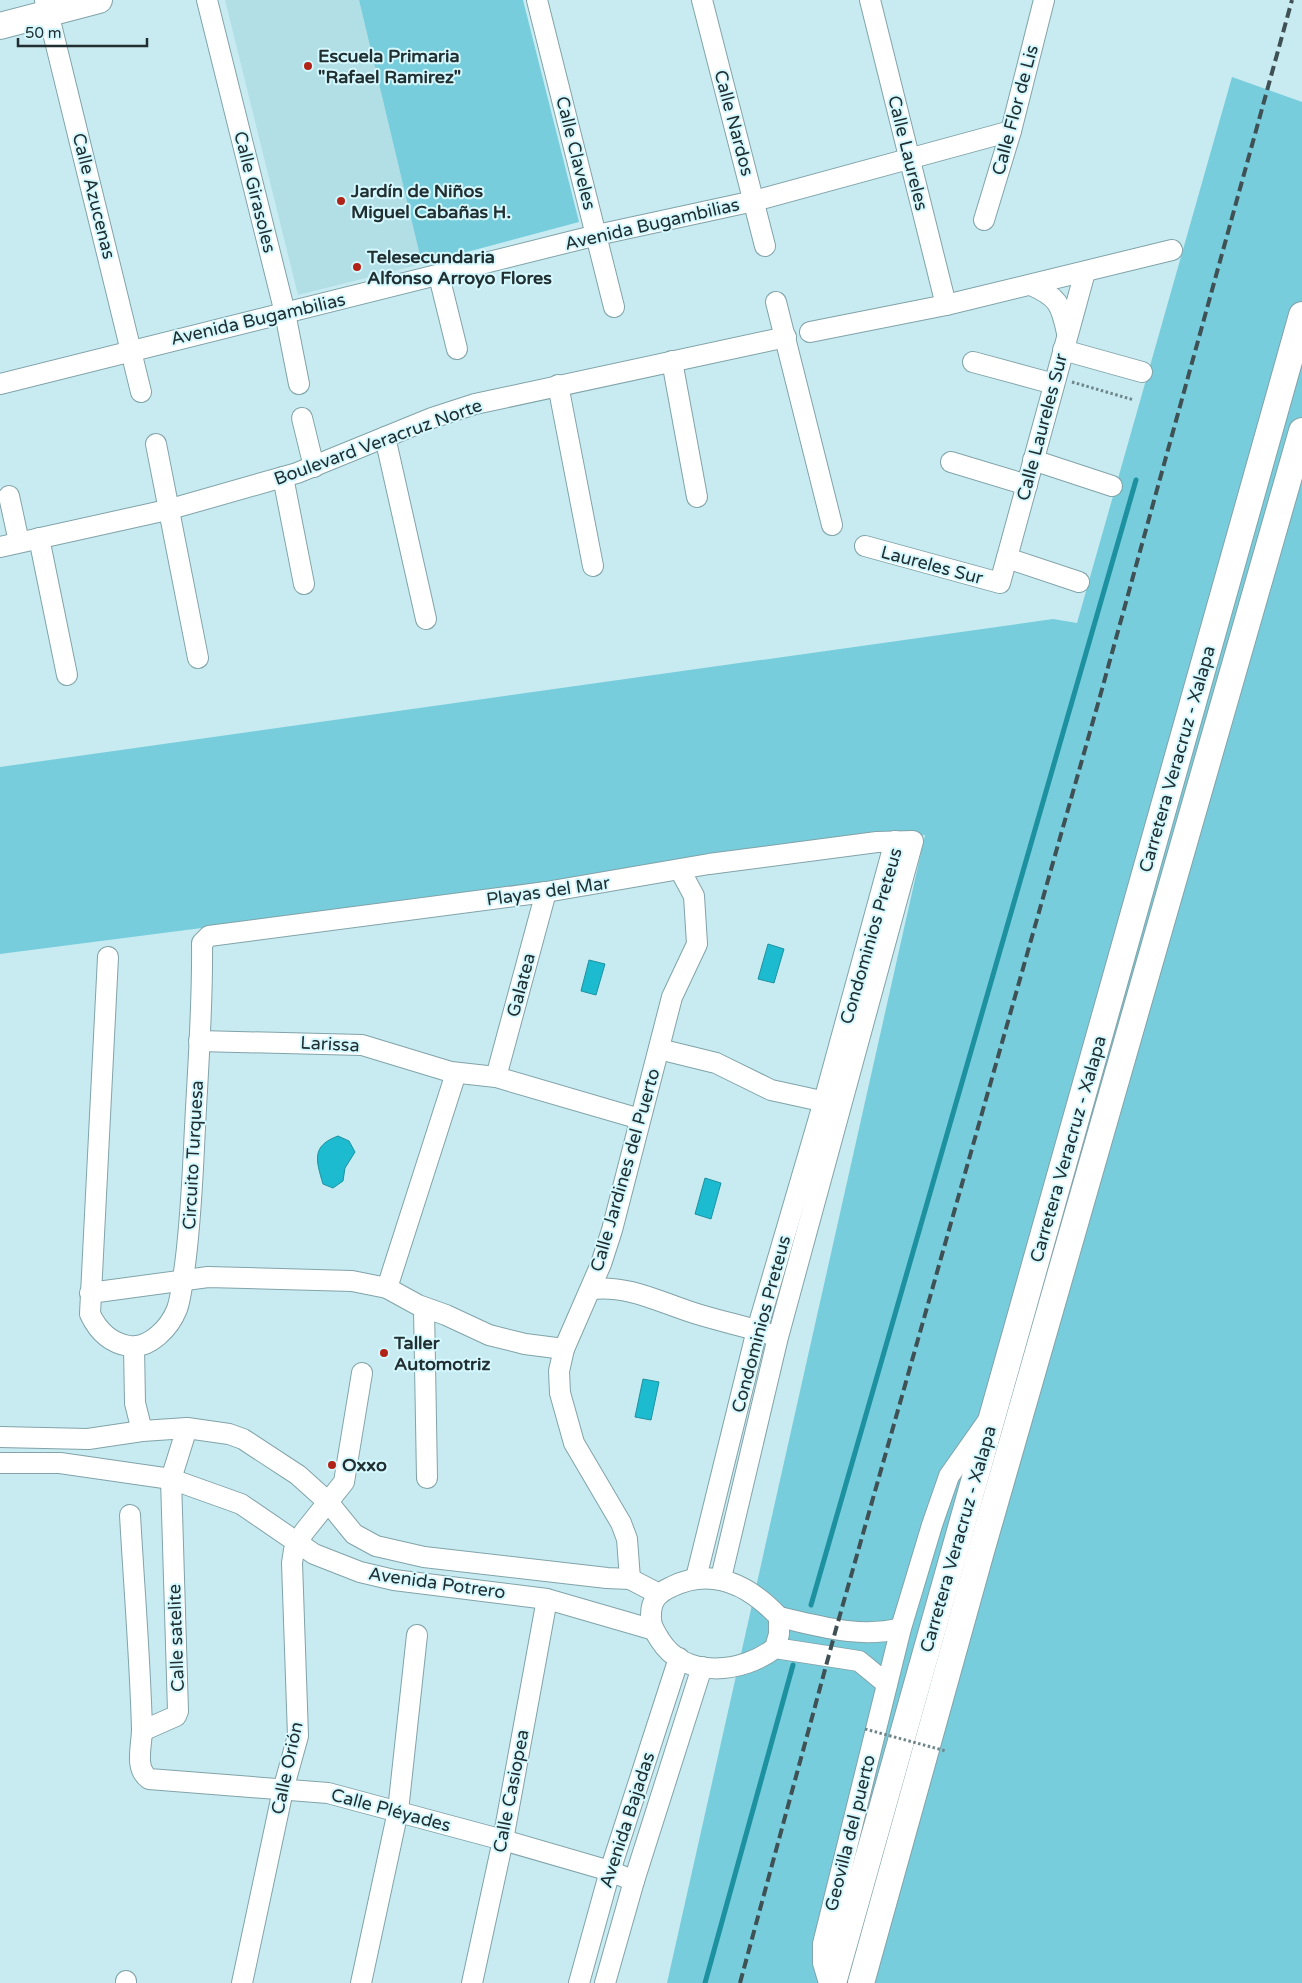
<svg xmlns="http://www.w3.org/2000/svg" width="1302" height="1983" font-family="'Varela Round',sans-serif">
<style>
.built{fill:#b2dee6}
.green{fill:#77cddc}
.water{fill:#1dbbd0;stroke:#1e91a0}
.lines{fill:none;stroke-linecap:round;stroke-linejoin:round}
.stream{stroke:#1e91a0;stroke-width:5}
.minor-casing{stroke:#81a3a9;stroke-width:22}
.major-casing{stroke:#81a3a9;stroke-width:28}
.path{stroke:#6e868a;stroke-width:3;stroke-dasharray:2.5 2.5;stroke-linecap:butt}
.minor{stroke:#fff;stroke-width:20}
.major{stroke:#fff;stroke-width:26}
.rail{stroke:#3f5154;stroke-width:4;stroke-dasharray:10 5;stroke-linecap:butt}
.path-bridge{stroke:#6e868a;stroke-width:3;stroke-dasharray:2.5 2.5;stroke-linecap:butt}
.poi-dot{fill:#b22317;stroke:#d4f8fe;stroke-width:2}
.labels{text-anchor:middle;stroke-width:4;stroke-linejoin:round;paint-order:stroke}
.poi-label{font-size:18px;font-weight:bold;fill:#212f31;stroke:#d4f8fe;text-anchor:start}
.street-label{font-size:18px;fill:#212f31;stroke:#d4f8fe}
</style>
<rect width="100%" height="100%" fill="#c7ebf1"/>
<path class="built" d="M225,0h134l63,264 -124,31z"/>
<g class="green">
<path d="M359,0h164l56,222 -157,42z"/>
<path d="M1232,77l70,25v1881h-635l258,-1148 -925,119v-187l1053,-148 24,4z"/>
</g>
<g class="water">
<path d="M768,944l16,5 -10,34 -16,-4z"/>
<path d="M589,960l16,4 -9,31 -15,-4z"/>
<path d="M338,1136l11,5 6,11 -10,16 -2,13 -10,7 -10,-4c-7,-24 -12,-38 15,-48z"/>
<path d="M705,1178l16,5 -10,36 -16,-5z"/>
<path d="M643,1379l16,3 -8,38 -16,-3z"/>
</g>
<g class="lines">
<g class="stream">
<path d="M811,1605l325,-1125"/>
<path d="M705,1983l88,-318"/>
</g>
<g class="minor-casing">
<g id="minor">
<path d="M45,0l96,392"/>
<path d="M207,0l78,313 14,71"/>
<path d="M537,0l77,307"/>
<path d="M702,0l63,246"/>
<path d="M870,0l76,305"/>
<path d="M984,220l27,-89 33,-131"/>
<path d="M439,276l18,73"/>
<path d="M1031,285c27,12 30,19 36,48"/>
<path d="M776,302l56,223"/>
<path d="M810,332l136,-27 226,-55"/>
<path d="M1063,350l79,22"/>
<path d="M672,361l25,136"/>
<path d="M973,362l81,22"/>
<path d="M0,384l597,-149 157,-34 257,-70"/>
<path d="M558,385l35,181"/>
<path d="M302,418l12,49"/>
<path d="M385,437l41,182"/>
<path d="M156,444l42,214"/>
<path d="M1033,460l79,26"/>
<path d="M951,462l76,23"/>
<path d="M283,477l21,107"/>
<path d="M9,496l10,46"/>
<path d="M39,538l28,137"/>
<path d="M865,546l135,37 85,-311"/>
<path d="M0,547l167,-37 130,-37 135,-55 43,-14 311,-67"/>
<path d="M1007,558l72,24"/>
<path d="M108,957l-18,357c8,17 20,29 39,32 21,3 41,-19 48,-37 4,-11 5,-25 7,-37 6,-41 8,-83 10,-124 3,-69 9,-137 8,-205l7,-7 337,-44 163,-28 168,-22 36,-1 -135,496 -57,241"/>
<path d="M199,1041l163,4 89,27 45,5 144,42"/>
<path d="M659,1049l57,14 55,27 64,14"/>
<path d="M496,1077l50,-185"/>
<path d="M387,1288l69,-215"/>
<path d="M591,1289c38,-4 68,13 103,24 25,8 50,13 75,21"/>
<path d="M90,1293l118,-16 144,4 35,7 31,17 28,10 43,20 36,9 39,5"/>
<path d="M424,1308l3,170"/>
<path d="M134,1347l1,56 7,28"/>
<path d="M0,1437l88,2 54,-8 45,-3 42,6 14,5 55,36 30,27 26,32 22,12 48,11 183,21 23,1 29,15"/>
<path d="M0,1463h60l111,16 70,25 73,50 46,18 34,8 153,19 107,31"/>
<path d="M130,1515c4,71 10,143 12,214 0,17 -8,39 7,50l179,14 175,47 107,31 24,10"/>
<path d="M696,1578l61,-248 67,-229 71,-260"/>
<path d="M630,1579l-3,-40 -6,-16 -47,-80 -14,-50 -1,-22 5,-22 37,-85 11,-34 60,-233 25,-53 -3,-48 -14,-26"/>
<path d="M779,1617c41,9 81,22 122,11"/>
<path d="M775,1648l4,-14v-17c-29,-31 -66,-51 -108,-30 -13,6 -20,13 -20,28 -1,10 4,17 9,25 25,40 83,33 115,8l84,13 28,23"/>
<path d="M142,1731l34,-15 2,-5 -7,-232 16,-51"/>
<path d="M126,1981v2"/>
<path d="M242,1983l41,-193 15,-54 -6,-173 2,-13 10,-18 40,-50 18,-109"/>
<path d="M361,1983l37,-172 19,-176"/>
<path d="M472,1983l31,-143 44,-241"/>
<path d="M579,1983l31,-112 69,-213"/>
<path d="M605,1983l29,-102 68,-214"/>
<path d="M829,1983l-6,-20v-19l78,-316 31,-103 17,-49 38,-54"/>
</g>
</g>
<g class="major-casing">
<g id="major">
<path d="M0,26l99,-26"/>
<path d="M833,1983l469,-1668"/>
<path d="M861,1983l119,-428 322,-1124"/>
</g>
</g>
<path class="path" d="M1072,382l62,18"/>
<use href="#minor" class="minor"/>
<use href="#major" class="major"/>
<path class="rail" d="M740,1983l96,-354 263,-929 193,-700"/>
<path class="path-bridge" d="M865,1729l81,22"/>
</g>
<g class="poi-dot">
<circle cx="308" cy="66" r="5"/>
<circle cx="341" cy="201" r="5"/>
<circle cx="357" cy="267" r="5"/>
<circle cx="384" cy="1353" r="5"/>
<circle cx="332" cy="1465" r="5"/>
</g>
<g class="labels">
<g class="poi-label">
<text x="318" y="62">Escuela Primaria<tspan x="318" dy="21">"Rafael Ramirez"</tspan></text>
<text x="351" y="197">Jardín de Niños<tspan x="351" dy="21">Miguel Cabañas H.</tspan></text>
<text x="367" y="263">Telesecundaria<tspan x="367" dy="21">Alfonso Arroyo Flores</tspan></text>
<text x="394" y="1349">Taller<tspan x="394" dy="21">Automotriz</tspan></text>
<text x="342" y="1471">Oxxo</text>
</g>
<g class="street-label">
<text transform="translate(1015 110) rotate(-75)" y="6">Calle Flor de Lis</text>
<text transform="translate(734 123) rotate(75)" y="6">Calle Nardos</text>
<text transform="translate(576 153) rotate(76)" y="6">Calle Claveles</text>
<text transform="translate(908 153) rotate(76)" y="6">Calle Laureles</text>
<text transform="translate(255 192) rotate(76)" y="6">Calle Girasoles</text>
<text transform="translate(94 196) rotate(76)" y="6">Calle Azucenas</text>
<text transform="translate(652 224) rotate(-13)" y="6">Avenida Bugambilias</text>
<text transform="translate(258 319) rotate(-13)" y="6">Avenida Bugambilias</text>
<text transform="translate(1042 427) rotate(-75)" y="6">Calle Laureles Sur</text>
<text transform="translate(378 442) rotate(-20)" y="6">Boulevard Veracruz Norte</text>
<text transform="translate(932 565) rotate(15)" y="6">Laureles Sur</text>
<text transform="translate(1177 759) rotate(-74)" y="6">Carretera Veracruz - Xalapa</text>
<text transform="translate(548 891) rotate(-8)" y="6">Playas del Mar</text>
<text transform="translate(871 936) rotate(-74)" y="6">Condominios Preteus</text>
<text transform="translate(521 985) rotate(-75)" y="6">Galatea</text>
<text transform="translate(330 1044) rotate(3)" y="6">Larissa</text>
<text transform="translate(1068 1149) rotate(-74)" y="6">Carretera Veracruz - Xalapa</text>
<text transform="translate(193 1155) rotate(-87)" y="6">Circuito Turquesa</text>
<text transform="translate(625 1170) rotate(-74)" y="6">Calle Jardines del Puerto</text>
<text transform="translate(761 1324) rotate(-75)" y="6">Condominios Preteus</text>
<text transform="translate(958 1539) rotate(-74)" y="6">Carretera Veracruz - Xalapa</text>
<text transform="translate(437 1583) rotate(8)" y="6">Avenida Potrero</text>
<text transform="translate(176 1638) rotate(-92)" y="6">Calle satelite</text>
<text transform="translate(287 1768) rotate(-78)" y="6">Calle Orión</text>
<text transform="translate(511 1791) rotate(-79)" y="6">Calle Casiopea</text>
<text transform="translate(391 1810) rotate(15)" y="6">Calle Pléyades</text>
<text transform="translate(627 1820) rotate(-72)" y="6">Avenida Bajadas</text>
<text transform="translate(850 1833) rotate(-76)" y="6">Geovilla del puerto</text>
</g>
</g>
<path d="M18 38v8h129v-8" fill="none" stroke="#212f31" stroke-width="2.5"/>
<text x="25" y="38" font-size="15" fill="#212f31" stroke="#d4f8fe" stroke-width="4" paint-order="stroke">50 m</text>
</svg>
